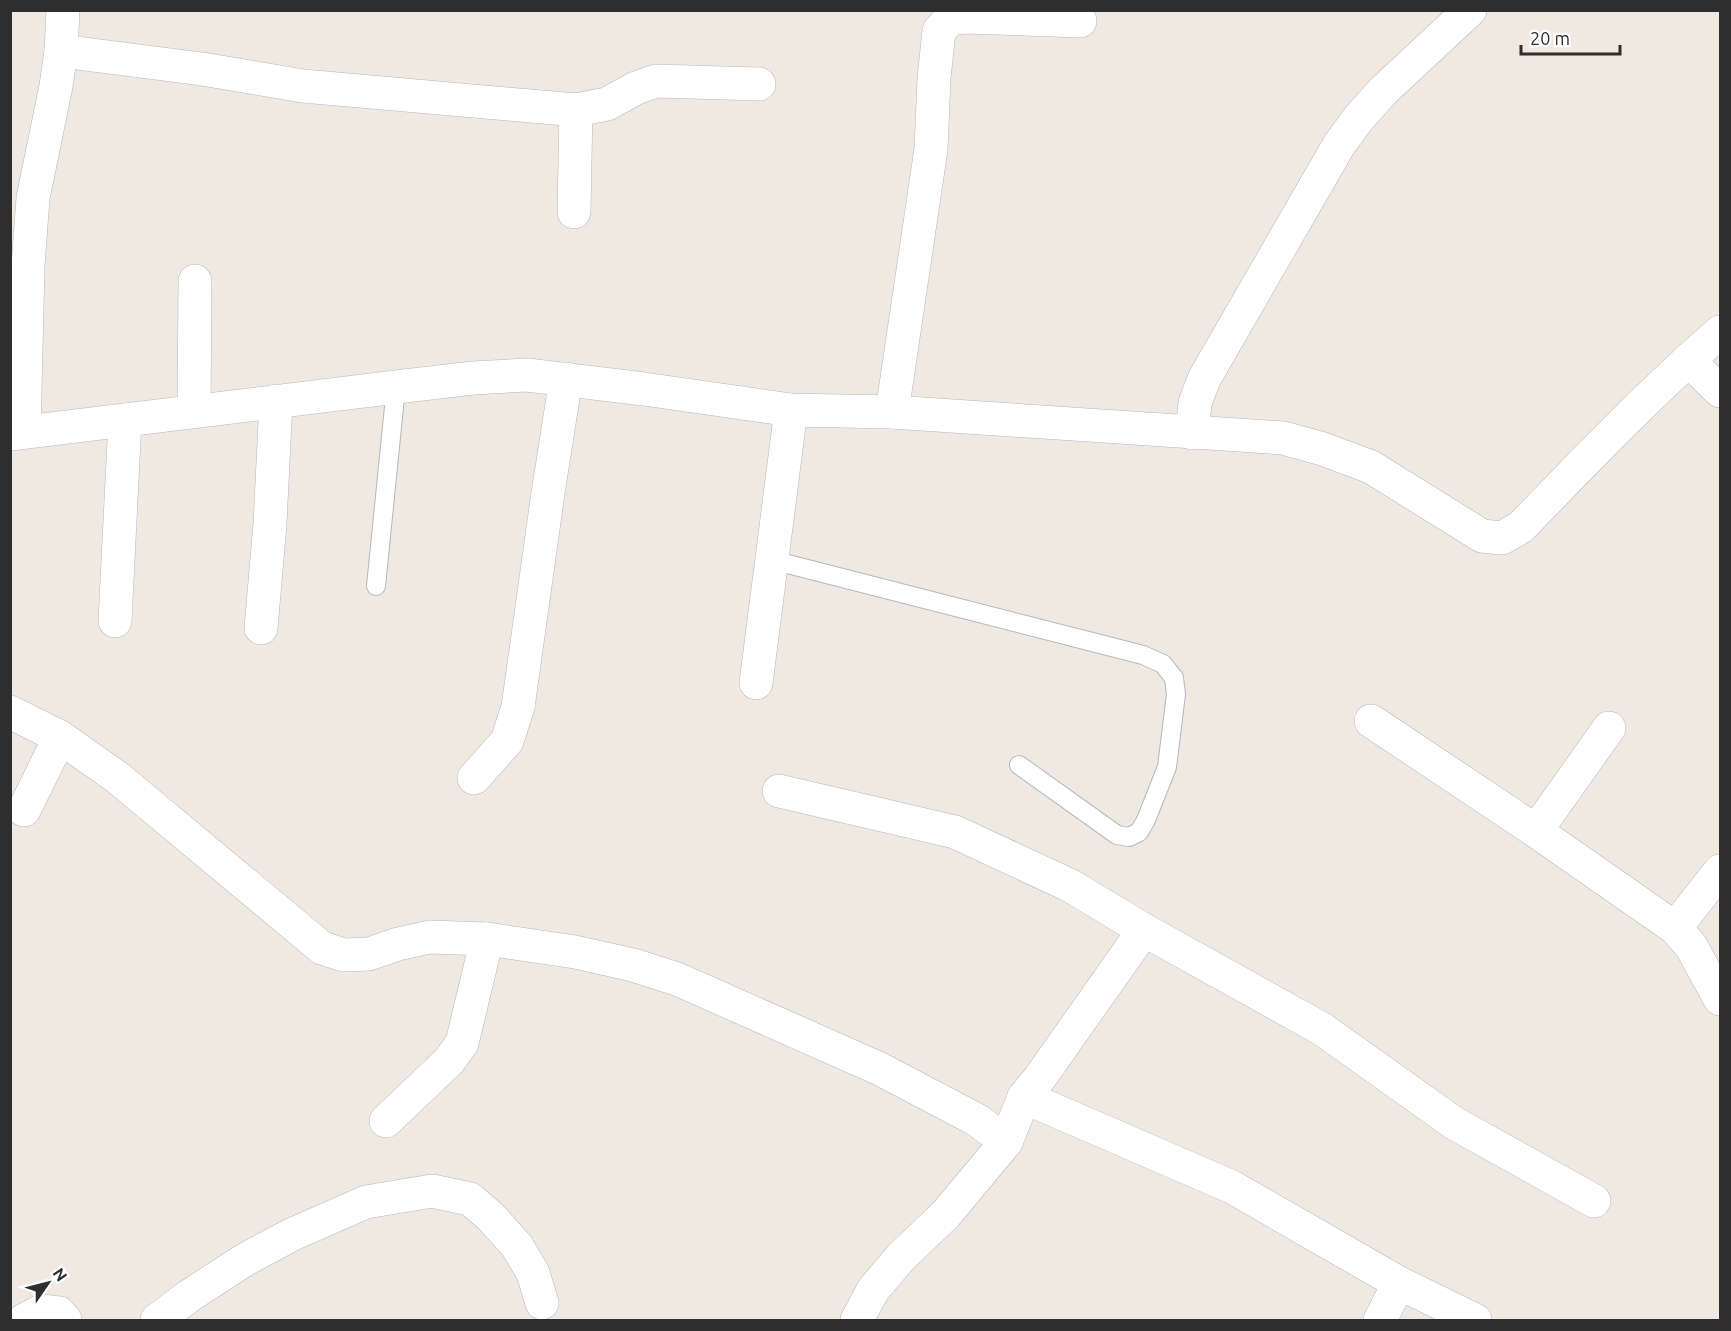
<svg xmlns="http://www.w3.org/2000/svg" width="1731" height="1331" font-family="Ubuntu,sans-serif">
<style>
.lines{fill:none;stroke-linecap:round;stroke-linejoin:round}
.service-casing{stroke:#b4b7c1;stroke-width:20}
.minor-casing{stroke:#b4b7c1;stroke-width:34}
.service{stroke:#fff;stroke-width:18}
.minor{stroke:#fff;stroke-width:33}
</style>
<rect width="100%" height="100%" fill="#efe9e1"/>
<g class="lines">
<g class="service-casing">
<g id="service">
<path d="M772,560l371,95 20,9 11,14 2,16 -9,73 -21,53 -7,12 -10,5 -12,-2 -98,-70"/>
<path d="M376,586l20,-199"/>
</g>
</g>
<g class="minor-casing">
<g id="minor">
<path d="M61,51l141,18 101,17 273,24 31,-6 29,-16 20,-7 103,3"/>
<path d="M574,212l2,-102"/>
<path d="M1688,360l32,31"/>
<path d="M194,411l1,-130"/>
<path d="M892,412l39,-263 3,-71 5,-47 11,-12 16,-2 114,4"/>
<path d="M24,432l4,-166 5,-68 23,-112 5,-35 2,-41"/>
<path d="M1192,433l3,-30 9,-24 135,-234 19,-26 25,-28 87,-81"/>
<path d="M10,434l386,-47 77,-9 54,-3 117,14 147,21 101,2 391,26 40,11 48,18 111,69 20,2 19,-11c65,-67 129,-134 199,-195"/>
<path d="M115,621l10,-201"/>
<path d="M261,628l9,-104 6,-123"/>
<path d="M756,683l35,-273"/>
<path d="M10,712l50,25 58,41 204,170 22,7 25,-1 29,-10 32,-7 57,2 88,13 58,13 44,14 203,90 97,51 29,22"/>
<path d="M1371,721l165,110 139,97 16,18 29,53"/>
<path d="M474,778l33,-37 11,-34 30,-214 18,-114"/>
<path d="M779,791l176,41 116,54 73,44 178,99 132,94 140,78"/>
<path d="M24,810l36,-73"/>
<path d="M1536,831l73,-103"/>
<path d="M1675,928l45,-57"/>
<path d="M1024,1097l208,90 167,96 76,37"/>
<path d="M386,1121l63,-60 13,-18 25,-104"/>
<path d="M24,1320l17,-9 18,2 6,7"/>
<path d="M157,1320l32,-24 57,-37 47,-25 73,-32 66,-11 38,8 21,18 26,29 16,27 9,30"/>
<path d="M857,1320l16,-30 28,-33 45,-43 60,-72 18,-45 15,-18 105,-149"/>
<path d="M1380,1320l19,-37"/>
</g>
</g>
<use href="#service" class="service"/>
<use href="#minor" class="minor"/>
</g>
<rect width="1731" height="1331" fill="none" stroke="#2e2e2e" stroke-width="24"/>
<g transform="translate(48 1283) rotate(55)" stroke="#ffffff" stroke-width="4.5" paint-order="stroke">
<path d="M0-4.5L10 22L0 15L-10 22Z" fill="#2e2e2e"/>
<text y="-9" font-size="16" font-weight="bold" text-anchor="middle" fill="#2e2e2e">N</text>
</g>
<path d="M1521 45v9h99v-9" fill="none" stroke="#2e2e2e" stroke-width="3"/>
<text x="1530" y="45" font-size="18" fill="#2e2e2e" stroke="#ffffff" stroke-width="4.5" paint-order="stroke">20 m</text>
</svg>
